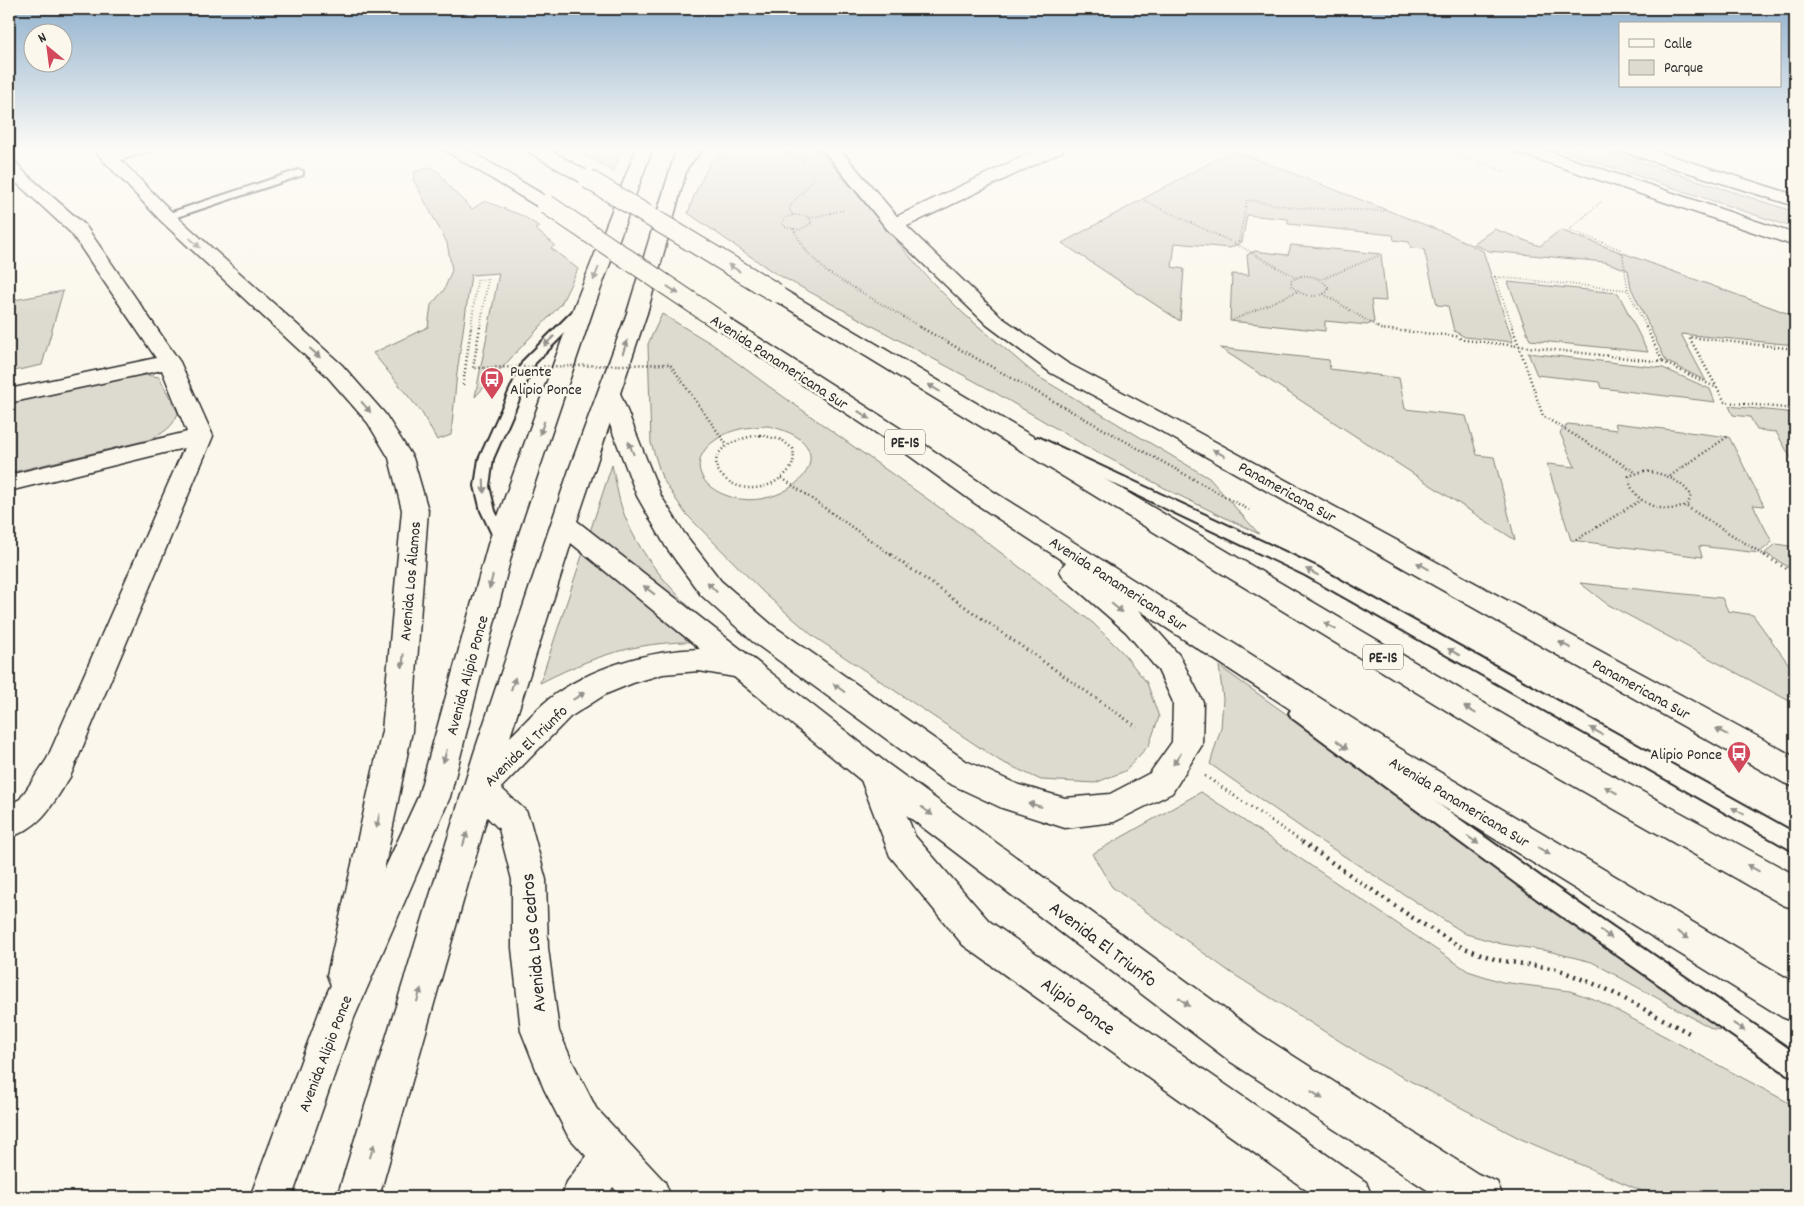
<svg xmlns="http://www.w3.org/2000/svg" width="1804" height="1206" font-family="Dekko,sans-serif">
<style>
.green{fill:#dddad0;stroke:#84827e;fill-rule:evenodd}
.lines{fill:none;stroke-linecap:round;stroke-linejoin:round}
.service-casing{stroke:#2b2b2b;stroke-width:4}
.minor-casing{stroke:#2b2b2b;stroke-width:3}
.tertiary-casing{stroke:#2b2b2b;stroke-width:3}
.secondary-casing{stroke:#2b2b2b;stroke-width:3}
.motorway-casing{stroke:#2b2b2b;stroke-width:3}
.path-far3{stroke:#2b2b2b;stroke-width:2;stroke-dasharray:0.5 2.5;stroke-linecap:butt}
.path-far2{stroke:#2b2b2b;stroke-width:2.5;stroke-dasharray:1 3;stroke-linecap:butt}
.path-far1{stroke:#2b2b2b;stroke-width:3;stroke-dasharray:1 4;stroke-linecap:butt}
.path{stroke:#2b2b2b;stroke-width:4.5;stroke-dasharray:2 5;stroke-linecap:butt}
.service{fill:#fbf7ec;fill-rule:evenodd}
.minor{fill:#fbf7ec;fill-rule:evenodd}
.tertiary{fill:#fbf7ec;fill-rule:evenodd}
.secondary{fill:#fbf7ec;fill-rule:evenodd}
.motorway{fill:#fbf7ec;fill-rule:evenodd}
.motorway-bridge-casing{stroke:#2b2b2b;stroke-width:21;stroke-linecap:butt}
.path-bridge-far1{stroke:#2b2b2b;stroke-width:2;stroke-dasharray:0.5 2.5;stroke-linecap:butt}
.path-bridge{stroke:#2b2b2b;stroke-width:2.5;stroke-dasharray:1 3;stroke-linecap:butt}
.motorway-bridge{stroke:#fbf7ec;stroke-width:19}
.oneway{fill:#93918c}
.labels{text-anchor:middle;stroke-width:5;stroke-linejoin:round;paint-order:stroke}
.shield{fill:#fbf7ec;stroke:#696865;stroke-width:1}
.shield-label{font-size:15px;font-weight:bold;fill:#2b2b2b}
.street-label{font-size:16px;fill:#2b2b2b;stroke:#fbf7ec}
.poi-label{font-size:16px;fill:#2b2b2b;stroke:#fbf7ec;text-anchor:start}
.near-street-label{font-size:19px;fill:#2b2b2b;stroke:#fbf7ec}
</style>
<rect width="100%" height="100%" fill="#fbf7ec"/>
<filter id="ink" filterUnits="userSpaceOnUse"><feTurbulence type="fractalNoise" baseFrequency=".02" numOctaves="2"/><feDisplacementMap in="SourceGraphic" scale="10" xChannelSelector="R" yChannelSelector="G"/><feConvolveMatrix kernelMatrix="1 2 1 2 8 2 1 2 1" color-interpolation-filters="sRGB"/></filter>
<g filter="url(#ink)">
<g class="green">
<path d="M571,147h51l-8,25z"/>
<path d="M728,147h89l112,132 35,35 73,62 172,102 50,56 -85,-41 -88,-47 -97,-57 -216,-117 -85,-59 7,-20 16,-32z"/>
<path d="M1550,147h44l201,65v16z"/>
<path d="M1233,150l218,85 32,16 30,91 -48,-5 -11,-6 -6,-25 -11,-1 -13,-56 -13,-1 -2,-6 -15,-2 -1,-5 -105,-11v-5l-41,-4 -5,27 -12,6 -55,-5 -3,24 12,2 -4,52 -118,-78z"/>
<path d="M430,167l9,5 12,17 21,20 13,-8 38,15 17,11 -5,2 20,16 -4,3 27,21 -17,35 -86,93 24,-124 -28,2 -14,98 -6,62 -14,5 -15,-27 -49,-60 55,-26 3,-22 13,-15 8,-20 -5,-27 -34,-64 2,-7z"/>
<path d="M1494,229l46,17 20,-16 235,86v29l-114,-11 25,47 -40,-20 -35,-73 -3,-18 -23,-8 -116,-11 -16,-7z"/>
<path d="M1291,245l90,9 5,47 -15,-1 3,22 -7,3 -42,-4v10l-95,-10 2,-47 17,1 -2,-20 8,-4 33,4z"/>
<path d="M1508,282l110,11 30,59 -118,-12z"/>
<path d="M63,291l-21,74 -33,7v-71z"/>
<path d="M662,314l50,30 55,41 204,145 122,93 30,30 24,30 12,34 -10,28 -24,26 -30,12 -54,-3 -41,-19 -187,-125 -49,-43 -79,-80 -23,-35 -11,-35 -3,-99zM768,426c90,19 17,93 -43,69 -29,-11 -36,-38 -8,-56 15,-11 33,-12 51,-13z"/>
<path d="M1220,348l109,12 1,9 69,9 6,31 61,7 11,39 17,2 21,83z"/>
<path d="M1528,353l135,15 47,21 5,13 -114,-14 -2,-6 -62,-7z"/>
<path d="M147,375l12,2 19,36c-5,15 -16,21 -30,27l-139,33v-73l122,-24z"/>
<path d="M1729,406l66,7v52l-19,-33 -19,-2 -7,-13 -17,-2z"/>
<path d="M1615,423l114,14 35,69 -11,-1 19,37 -13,11 -60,-7 3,11 -131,-17 -24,-76 28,3 -15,-34 8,-9 49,6z"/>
<path d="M612,465c4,16 6,34 12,49 20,53 63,91 103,129 -75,-5 -120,6 -187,40z"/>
<path d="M1776,544l19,3v24l-30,-18z"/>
<path d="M1580,583l142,15 6,13 25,4 42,58v31l-188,-100z"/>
<path d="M1219,666l512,365 -18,-2 -121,-67 -44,-11 -46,-7 -36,-10 -144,-92 -112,-78 11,-36 2,-29z"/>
<path d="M1201,792l267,179 34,11 68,9 29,10 196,105v91h-139l-135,-58 -153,-80 -138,-87 -118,-85 -20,-33z"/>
</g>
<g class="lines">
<g class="service-casing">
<g id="service">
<path d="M694,147h10l-22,27h-8v-4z"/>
<path d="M299,170l4,1v4l-132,44 -4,1 -5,-3 1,-2z"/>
<path d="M584,303l6,4 -2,3 -53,53 -42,96 -4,27 6,25 15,30 -3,4 -5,1 -5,-1 -16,-34 -6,-25 4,-27 44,-98 57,-57z"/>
<path d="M1038,437l279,130 478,266v19l-490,-277 -272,-130 -2,-3 2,-3z"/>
<path d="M1298,706l6,2 248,177 243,168v24l-8,-3 -250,-175 -245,-181 -3,-5 3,-5z"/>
</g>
</g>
<g class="minor-casing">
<g id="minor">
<path d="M128,147h26l-2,4 -42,12 -6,-1 -2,-4 2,-4z"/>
<path d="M1043,147h22l-2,4 -162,78 -7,2 -7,-2 -2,-4 2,-4z"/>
<path d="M9,160l6,1 10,12 60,52 95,137 33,74 -143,341c-19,29 -26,48 -61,61v-33l11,-6 27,-40 137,-311 -175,43v-16l178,-43 -25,-62 -153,33v-14l147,-31 -85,-125 -62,-57z"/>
<path d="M480,775l11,4 35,32 4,10 16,59 2,68 11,83 13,30 24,47 69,74 6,15h-49l-9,-10 -6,10h-46l6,-15 19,-26 -18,-20 -24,-47 -23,-58 -9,-83v-68l-13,-51 -30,-30 -5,-10 5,-10z"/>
</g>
</g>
<g class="tertiary-casing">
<g id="tertiary">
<path d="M91,147h17l65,66 169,152 43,49 28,44 15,52 -16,221 -49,244 -5,13 -13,5 -13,-5 -5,-13 55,-244 20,-221 -13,-52 -21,-35 -42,-48 -165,-154z"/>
<path d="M874,758l11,4 30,74 74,85 377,261 6,15h-56l-353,-252 -73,-89 -32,-84 5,-10z"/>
</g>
</g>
<g class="secondary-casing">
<g id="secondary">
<path d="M637,147h16l-59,160 -79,234 -65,256 -96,221 -62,179h-42l73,-195 95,-205 71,-256 85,-234z"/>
<path d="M677,147h16l-46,166 -70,208 308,241 374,272 219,140 19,8 6,15h-65l-207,-135 -368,-280 -129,-105 -35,-6 -36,3 -30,9 -27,11 -36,23 -77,79 -114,401h-42l137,-444 96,-286 57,-154zM571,543l129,106c-51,1 -111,19 -151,50 -14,11 -26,26 -39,38z"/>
<path d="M821,147h17l63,74 100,96 66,46 108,57 620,337v30l-11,-4 -625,-353 -108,-57 -64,-48 -100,-96z"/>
<path d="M1511,147h25l259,87v12l-282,-95z"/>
<path d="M1618,147h25l152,48v11l-175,-55z"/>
</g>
</g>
<g class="motorway-casing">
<g id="motorway">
<path d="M444,147h20l88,53 3,4 -3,4 -6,1 -6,-1 -94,-57z"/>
<path d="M525,147h20l49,28 3,4 -3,4 -6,1 -6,-1 -55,-32z"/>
<path d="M776,287l7,2 755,446 257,140v34l-12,-4 -267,-152 -747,-456 -3,-4 3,-4z"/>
<path d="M721,316l7,2 181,116 85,58 405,256 396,235v39l-13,-5 -405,-251 -238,-156 40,45 24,47 -1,43 -30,48 -58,29 -49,6 -63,-20 -58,-27 -192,-140 -51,-46 -35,-48 -29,-51 -39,-103 3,-5 8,-2 8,2 3,5 41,103 23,37 37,48 51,44 194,136 53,24 46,13 45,-4 40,-21 22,-31 1,-40 -15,-32 -32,-38 -62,-54 -4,-7 4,-7 2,-1 -90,-59 -83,-60 -179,-118 -3,-4 3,-4z"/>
</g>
</g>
<g class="path-far3">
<path d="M774,147l25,10 5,5"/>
<path d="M1436,147l70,25"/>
<path d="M1145,201l93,44 57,32"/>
<path d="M1601,202l-32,28 53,20 6,40"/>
<path d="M793,215l-4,-6c6,-14 21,-19 25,-35"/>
<path d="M793,215l14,1 5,7 -12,7 -15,-3 -3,-4 3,-5z"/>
<path d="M810,218l34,-8"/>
<path d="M793,229l14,23 20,20 95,56"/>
<path d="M1238,245l9,-45 52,8 86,3"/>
<path d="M1301,276c11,-1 20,2 27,11v4c-11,9 -28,5 -37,-6v-5z"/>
<path d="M1322,279l56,-23"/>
<path d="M1324,294l55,34"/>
<path d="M1233,320l65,-29"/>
<path d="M1513,328l-18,-51 133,13 19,38"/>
</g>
<g class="path-far2">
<path d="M920,327l329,183"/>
<path d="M1377,327l3,2 76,7 8,4 55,6 24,70 92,56"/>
<path d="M1512,327l7,19 144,16"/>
<path d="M1646,327l17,35"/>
<path d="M1795,349l-106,-12 36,65 70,7"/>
<path d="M1663,362l54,26"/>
<path d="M702,410l25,35"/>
<path d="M760,435l22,5 11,9c2,12 0,19 -10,27 -45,39 -112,-28 -23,-41z"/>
<path d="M1644,471c19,2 35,8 47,24l-3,9c-21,13 -59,-1 -59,-28z"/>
<path d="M1670,476l57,-39"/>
<path d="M782,478l111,78"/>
<path d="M1687,507l79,49"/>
<path d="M1576,540l65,-40"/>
</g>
<g class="path-far1">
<path d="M891,555l246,172"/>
<path d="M1764,555l31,19"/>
<path d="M1205,776l99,67"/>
</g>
<path class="path" d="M1302,842l111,76 46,28 38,14 60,9 47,19 85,45"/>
<use href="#service" class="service"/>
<use href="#minor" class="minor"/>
<use href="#tertiary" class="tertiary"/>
<use href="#secondary" class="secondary"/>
<use href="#motorway" class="motorway"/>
<g class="motorway-bridge-casing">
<g id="motorway-bridge">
<path d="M588,179l188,114"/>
<path d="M546,204l175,118"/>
</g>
</g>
<path class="path-bridge-far1" d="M471,328l6,-48 11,-1 -8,49"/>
<g class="path-bridge">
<path d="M480,327l-7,41 197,-4 32,46"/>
<path d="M463,385l8,-58"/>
</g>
<use href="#motorway-bridge" class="motorway-bridge"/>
</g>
<defs><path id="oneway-solid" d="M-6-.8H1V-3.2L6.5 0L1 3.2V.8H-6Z" transform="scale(1.25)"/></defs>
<g class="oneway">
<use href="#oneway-solid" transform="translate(195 243) rotate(43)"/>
<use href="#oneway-solid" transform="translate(734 268) rotate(-149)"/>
<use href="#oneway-solid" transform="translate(596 274) rotate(111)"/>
<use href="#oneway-solid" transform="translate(673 290) rotate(34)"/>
<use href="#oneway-solid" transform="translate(549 341) rotate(135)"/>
<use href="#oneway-solid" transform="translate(625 347) rotate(-71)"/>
<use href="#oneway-solid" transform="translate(315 353) rotate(42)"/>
<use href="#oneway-solid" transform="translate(934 388) rotate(-149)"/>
<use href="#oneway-solid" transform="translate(366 407) rotate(49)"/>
<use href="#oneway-solid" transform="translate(864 415) rotate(33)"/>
<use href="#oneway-solid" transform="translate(542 428) rotate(109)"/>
<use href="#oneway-solid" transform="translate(631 448) rotate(-112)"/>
<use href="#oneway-solid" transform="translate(1219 453) rotate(-151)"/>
<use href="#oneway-solid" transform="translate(484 486) rotate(88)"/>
<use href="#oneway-solid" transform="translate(1423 566) rotate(-151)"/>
<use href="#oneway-solid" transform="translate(1312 572) rotate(-152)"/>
<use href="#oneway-solid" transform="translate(491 582) rotate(105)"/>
<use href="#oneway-solid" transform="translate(712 587) rotate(-133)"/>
<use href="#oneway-solid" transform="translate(649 590) rotate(-142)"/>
<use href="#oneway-solid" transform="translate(1117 608) rotate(40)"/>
<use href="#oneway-solid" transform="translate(1330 626) rotate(-149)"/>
<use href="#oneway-solid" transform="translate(1565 645) rotate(-151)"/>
<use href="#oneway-solid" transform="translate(1454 652) rotate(-150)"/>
<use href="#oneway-solid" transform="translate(403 661) rotate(95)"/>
<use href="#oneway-solid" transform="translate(513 684) rotate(-72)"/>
<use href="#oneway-solid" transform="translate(839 688) rotate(-144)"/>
<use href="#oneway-solid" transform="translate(579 696) rotate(-31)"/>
<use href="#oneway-solid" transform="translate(1470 710) rotate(-149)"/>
<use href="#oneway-solid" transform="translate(1596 731) rotate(-151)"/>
<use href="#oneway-solid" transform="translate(1722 732) rotate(-151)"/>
<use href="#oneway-solid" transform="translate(1342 745) rotate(37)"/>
<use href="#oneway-solid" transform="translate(445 756) rotate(105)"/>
<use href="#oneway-solid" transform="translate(1177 759) rotate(124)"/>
<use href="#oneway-solid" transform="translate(1611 790) rotate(-151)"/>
<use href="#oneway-solid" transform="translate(1035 805) rotate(-165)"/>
<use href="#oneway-solid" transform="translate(927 811) rotate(37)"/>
<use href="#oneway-solid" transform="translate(1738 811) rotate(-151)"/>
<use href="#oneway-solid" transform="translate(378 821) rotate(102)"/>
<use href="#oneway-solid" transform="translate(465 839) rotate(-73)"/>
<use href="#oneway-solid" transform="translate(1473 840) rotate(35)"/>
<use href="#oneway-solid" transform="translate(1544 851) rotate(31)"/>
<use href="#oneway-solid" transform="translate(1753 868) rotate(-151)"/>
<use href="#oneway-solid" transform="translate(1606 934) rotate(35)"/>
<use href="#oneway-solid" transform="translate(1683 935) rotate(32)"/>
<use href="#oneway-solid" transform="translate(419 995) rotate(-73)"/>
<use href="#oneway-solid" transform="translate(1184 1002) rotate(37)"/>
<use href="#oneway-solid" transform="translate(1739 1027) rotate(34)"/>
<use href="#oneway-solid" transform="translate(1317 1095) rotate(33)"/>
<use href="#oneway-solid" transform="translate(372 1151) rotate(-73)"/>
</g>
</g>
<linearGradient id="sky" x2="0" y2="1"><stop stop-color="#92b2ce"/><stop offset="0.47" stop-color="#fdfbf6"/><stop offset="1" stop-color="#fdfbf6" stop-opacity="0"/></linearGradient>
<rect width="1804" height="316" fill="url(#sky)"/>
<defs>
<g id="bus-pin" transform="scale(1.25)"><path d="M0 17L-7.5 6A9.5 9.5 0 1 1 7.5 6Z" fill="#d1495b" stroke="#fbf7ec"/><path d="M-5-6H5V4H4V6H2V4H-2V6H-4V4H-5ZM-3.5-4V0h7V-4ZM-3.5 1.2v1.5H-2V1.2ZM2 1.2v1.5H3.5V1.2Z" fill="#fff"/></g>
</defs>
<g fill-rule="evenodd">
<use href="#bus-pin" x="492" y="379"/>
<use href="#bus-pin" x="1739" y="753"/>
</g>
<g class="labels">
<g class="shield">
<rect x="885" y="429.5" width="40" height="25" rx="4"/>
<rect x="1363" y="644.5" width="40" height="25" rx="4"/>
</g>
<g class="shield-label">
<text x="905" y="447">PE-1S</text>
<text x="1383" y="662">PE-1S</text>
</g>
<g class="street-label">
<text transform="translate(780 361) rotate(33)" y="6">Avenida Panamericana Sur</text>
<text transform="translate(1288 491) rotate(29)" y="6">Panamericana Sur</text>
<text transform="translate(409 581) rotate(-85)" y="6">Avenida Los Álamos</text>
<text transform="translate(1119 583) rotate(33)" y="6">Avenida Panamericana Sur</text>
<text transform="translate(466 675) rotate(-75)" y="6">Avenida Alipio Ponce</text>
<text transform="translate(1642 688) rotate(29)" y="6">Panamericana Sur</text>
<text transform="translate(525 745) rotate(-44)" y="6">Avenida El Triunfo</text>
<text transform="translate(1460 801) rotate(31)" y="6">Avenida Panamericana Sur</text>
<text transform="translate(324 1053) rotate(-69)" y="6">Avenida Alipio Ponce</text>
</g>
<g class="poi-label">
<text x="510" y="376">Puente<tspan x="510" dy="18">Alipio Ponce</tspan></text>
<text x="1722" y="759" text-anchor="end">Alipio Ponce</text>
</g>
<g class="near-street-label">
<text transform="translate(532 943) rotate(-95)" y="7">Avenida Los Cedros</text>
<text transform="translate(1104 943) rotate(37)" y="7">Avenida El Triunfo</text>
<text transform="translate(1079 1005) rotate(35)" y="7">Alipio Ponce</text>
</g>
</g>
<rect width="1804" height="1206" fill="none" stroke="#fbf7ec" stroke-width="30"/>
<rect x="15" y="15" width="1774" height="1176" fill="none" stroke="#2b2b2b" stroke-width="2" filter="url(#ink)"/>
<rect x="1619" y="22" width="162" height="65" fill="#fbf7ec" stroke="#a8a59f"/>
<rect x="1629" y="39" width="25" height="8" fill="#fbf7ec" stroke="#a8a59f"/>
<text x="1664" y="48" font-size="15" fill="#2b2b2b">Calle</text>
<rect x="1629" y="60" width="25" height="15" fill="#dddad0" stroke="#a8a59f"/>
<text x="1664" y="72" font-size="15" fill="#2b2b2b">Parque</text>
<g transform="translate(48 48) rotate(331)"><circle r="24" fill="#fbf7ec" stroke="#a8a59f"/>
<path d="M0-4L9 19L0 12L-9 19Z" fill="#d1495b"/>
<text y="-8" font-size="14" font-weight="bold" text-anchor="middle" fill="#2b2b2b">N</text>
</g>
</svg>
